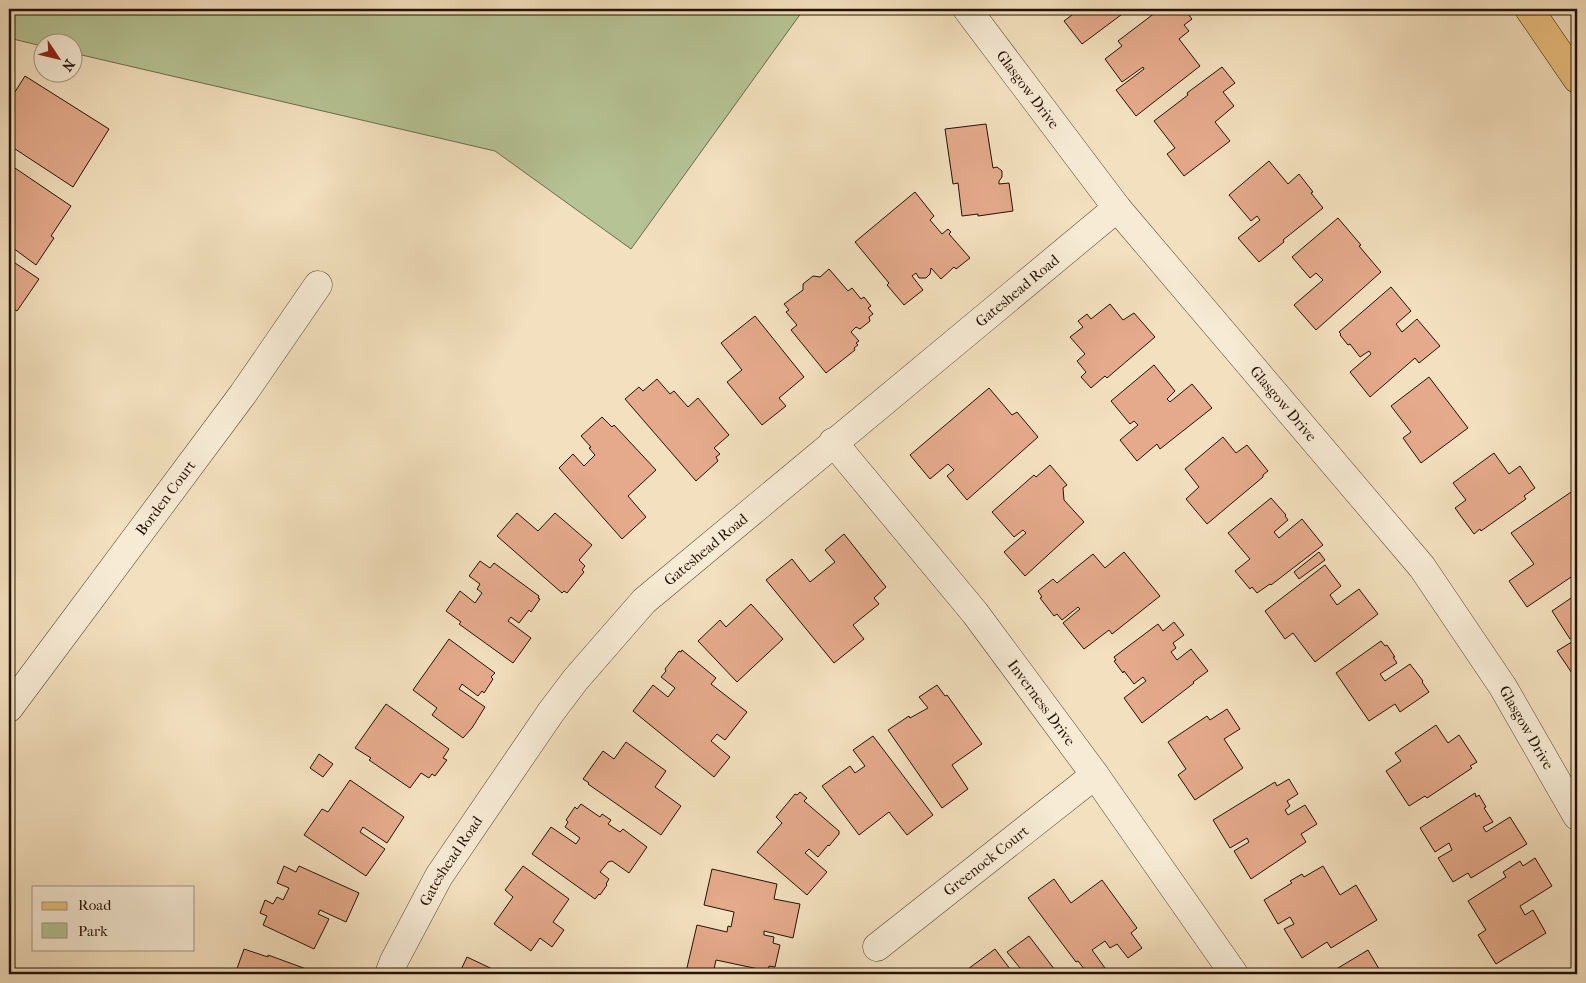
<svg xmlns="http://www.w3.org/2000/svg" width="1586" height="983" font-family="'IM FELL French Canon',serif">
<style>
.green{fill:#b6c395;stroke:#6e6a4c}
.building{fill:#e4aa8b;stroke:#251104}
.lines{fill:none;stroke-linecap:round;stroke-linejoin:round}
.minor-casing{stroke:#584532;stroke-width:29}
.major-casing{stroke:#251104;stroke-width:29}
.minor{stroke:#f7ebd5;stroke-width:28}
.major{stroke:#eac07f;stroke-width:28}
.labels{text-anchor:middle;stroke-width:5;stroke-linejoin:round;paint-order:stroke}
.street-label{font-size:15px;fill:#251104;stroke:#f7ebd5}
</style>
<rect width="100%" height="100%" fill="#f3e0be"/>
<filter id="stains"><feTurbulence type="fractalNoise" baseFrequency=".004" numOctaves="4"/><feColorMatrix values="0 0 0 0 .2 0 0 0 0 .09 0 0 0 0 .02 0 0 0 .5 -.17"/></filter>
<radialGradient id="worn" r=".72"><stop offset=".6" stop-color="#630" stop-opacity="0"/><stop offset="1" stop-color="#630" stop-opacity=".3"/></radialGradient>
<path class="green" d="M9,9h795l-173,240 -136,-98 -422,-98 -1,-11h-30v4l-33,-8z"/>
<g class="building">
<path d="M1068,9h61l-47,35 -18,-23 8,-6z"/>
<path d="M1160,9h24l8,10 -8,6 5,6 -10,8 21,27 -64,50 -20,-26 28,-21 -1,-2 -21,15 -17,-23 17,-13 -4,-5z"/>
<path d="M1222,67l13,16 -12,9 11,14 -19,16 15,19 -46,35 -17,-22 8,-6 -21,-27 34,-26 -1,-2z"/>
<path d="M25,76l84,53 -36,58 -64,-42v-53l4,3z"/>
<path d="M986,124l7,44 4,-1 5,4v6l-3,4v3l10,-1 4,28 -35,5v-2l-16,2 -4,-33 -5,1 -8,-55z"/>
<path d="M1269,161l19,23 11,-10 14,18 -2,1 12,15 -40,32 1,2 -25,20 -21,-24 22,-18 -3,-4 -6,5 -22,-26z"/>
<path d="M9,164l62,42 -20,30 3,2 -18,27 -27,-20z"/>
<path d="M915,192l19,24 -4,4 12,14 6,-5 3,3 -2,2 21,24 -14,11 -2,-2 -13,12 -10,-11 -1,6 -4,4h-7l-3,-5 -4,3 11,14 -19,15 -17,-20 2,-2 -34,-41z"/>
<path d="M1338,218l23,27 -2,1 22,26 -65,58 -22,-25 29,-25 -7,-7 -6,5 -18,-21z"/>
<path d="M9,259l30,20 -22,32 -8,-5z"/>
<path d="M829,269l19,22 4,-3 9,11 3,-2 7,9 -3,2 5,6 -4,3 1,4 -10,8 -4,-2 -5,5 8,9 -3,2 2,2 -4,3 1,2 -29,23 -35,-43 6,-5 -11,-13 3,-2 -5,-6 19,-14v-6l10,-8 7,1z"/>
<path d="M1391,287l20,24 -15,13 6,8 15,-13 23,27 -21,17 -4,-5 -45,39 -20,-25 21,-18 -2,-3 -9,6 -10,-13 -2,1 -8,-10 1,-1 -2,-2z"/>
<path d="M1110,304l13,16 11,-7 21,24 -48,41 -2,-2 -14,12 -10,-11 5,-5 -9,-11 8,-7 -15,-17 13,-10 -5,-6 9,-7 4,5z"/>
<path d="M755,316l49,61 -25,21 7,8 -24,19 -35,-43 15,-12 -21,-27z"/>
<path d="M1154,365l21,26 -8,8 3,3 22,-18 20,24 -52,41 -3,-5 -20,17 -17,-21 18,-15 -4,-4 -4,3 -19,-23z"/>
<path d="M1429,377l39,51 -47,35 -18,-25 8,-6 -20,-26z"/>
<path d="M657,379l13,15 4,-3 14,16 10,-9 31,37 -15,13 6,6 -4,3 2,4 -22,20 -71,-82 14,-12 4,4z"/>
<path d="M989,388l23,27 5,-3 21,25 -71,63 -20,-24 7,-6 -6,-6 -18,15 -20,-24z"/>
<path d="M602,417l10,10 2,-2 42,45 -28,26 18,21 -24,22 -63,-71 14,-14 11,12 11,-11 -6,-7 2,-1 -10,-11z"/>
<path d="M1223,437l13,16 11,-8 21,26 -5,4v2l-56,47 -21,-25 13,-12 -14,-18z"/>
<path d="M1494,453l15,21 11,-8 15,22 -11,8 2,3 -45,32 -1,-2 -6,5 -19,-26 11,-8 -13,-17z"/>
<path d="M1050,465l17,20 -4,3 1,12 20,22 -59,54 -21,-24 22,-19 -3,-3 -9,7 -22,-25 42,-37 2,2z"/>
<path d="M1577,488v31l-2,1 2,3v50l-50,34 -18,-26 25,-17 -23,-31z"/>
<path d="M1271,498l15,17 -1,1 3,4 -14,12 5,6 23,-19 21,26 -52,40 -1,-1 -13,9 -5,-6 -2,2 -15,-18 15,-12 -22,-26z"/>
<path d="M517,513l21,18 17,-18 37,32 -13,15 6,6 -3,4 2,2 -17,21 -3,-2 -2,2 -65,-57z"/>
<path d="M844,534l42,53 -12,11 5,6 -26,21 11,14 -30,24 -68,-83 26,-21 18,23 25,-20 -10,-12z"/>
<path d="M1124,552l36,44 -48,38 -3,-4 -25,19 -21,-26 17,-14 -2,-2 -16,13 -5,-6 -3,2 -14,-18 2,-1 -4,-6 15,-12 4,4 36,-29 12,14z"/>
<path d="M1319,552l6,8 -26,19 -5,-7z"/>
<path d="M480,561l10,7 4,-5 45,33 -1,2 2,1 -9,13 -2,-2 -10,13 -8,-6 -3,4 23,17 -18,25 -54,-39 2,-2 -15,-11 14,-20 15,12 7,-10 -5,-4 3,-5 -11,-8z"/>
<path d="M1325,565l16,21 -11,9 7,10 22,-16 19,25 -63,48 -22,-29 -8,6 -20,-28z"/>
<path d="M1577,594v84l-1,1 -19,-28 18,-11 -1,-3 -4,2 -18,-28z"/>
<path d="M751,604l32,35 -46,43 -39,-41 22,-21 6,7z"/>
<path d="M1174,622l10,13 -11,8 3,5 -5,4 6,8 14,-11 17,22 -15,11 1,1 -52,40 -18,-25 22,-17 -3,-4 -9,7 -10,-13 -1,2 -9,-12 2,-1 -2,-3 44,-33 5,7z"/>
<path d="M449,639l46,34 -4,4 2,2 -9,14 -2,-2 -4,5 -16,-12 -3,5 26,18 -13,21 -9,10 -31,-23 5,-7 -24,-18z"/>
<path d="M1381,641l4,5 2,-1 8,12h-2l4,6 -17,11 5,7 25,-17 13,17 -1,1 7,10 -29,20 -5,-8 -26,17 -33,-48z"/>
<path d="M682,650l34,28 -5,6 36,28 -22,28 -8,-6 -6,7 19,16 -16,20 -81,-66 20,-26 15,12 7,-9 -14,-11 5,-6 -1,-2 14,-18 2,1z"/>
<path d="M937,685l8,11 2,-1 35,49 -30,21 16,24 -26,19 -54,-78 21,-14 1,2 18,-10 -9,-11z"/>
<path d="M386,704l63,45 -6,9 4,2 -12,16 -3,-2 -3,4 -8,-5 -11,15 -41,-28 2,-2 -16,-10z"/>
<path d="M1227,709l13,20 -16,10 19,29 -48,32 -17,-25 8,-6 -18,-27 39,-26 3,4z"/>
<path d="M1436,725l12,18 11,-8 18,27 -7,4 2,2 -45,30 -2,-2 -16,10 -23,-35 15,-10 -6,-8z"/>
<path d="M873,736l60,79 -26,20 -18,-23 -30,23 -37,-49 28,-20 5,7 10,-7 -12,-16z"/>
<path d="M626,742l40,29 -11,16 26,19 -20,29 -73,-51 1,-1 -6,-4 20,-28 11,8z"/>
<path d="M319,754l14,10 -10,13 -13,-9z"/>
<path d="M1289,779l9,15 -11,7 3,5 -5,4 3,5 17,-10 12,19 -16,10 5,8 -55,37 -17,-28 15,-9 -2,-4 -17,10 -17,-28 62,-38 2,4z"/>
<path d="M350,780l54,37 -17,26 -24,-16 -3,5 25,17 -19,27 -62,-41 18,-26 6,3z"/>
<path d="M800,792l7,6 -3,3 35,30v3l-10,12 -1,-1 -10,12 -9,-8 -4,4 22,19 -20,23 -50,-43 25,-29 -6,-6 19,-23 2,1z"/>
<path d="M1475,793l1,4 3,-2 7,12 -2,1 9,14 -10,5 3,5 24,-15 17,27 -56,34 -3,-5 -15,9 -15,-24 14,-8 -3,-7 -14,9 -15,-24z"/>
<path d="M581,804l19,13 2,-3 9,6 -3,4 12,8 3,-3 24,18 -18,26 -17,-12 -4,1 -8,10 9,7 -3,5 1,1 -7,10 -1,-1 -4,5 -63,-45 19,-27 25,17 4,-6 -15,-11 3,-5 -2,-2 9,-13 2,2z"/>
<path d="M1535,858l17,28 -32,20 5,9 8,-5 13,23 -50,31 -18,-29 8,-5 -18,-29 38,-24 -3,-5 17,-11 3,5z"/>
<path d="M284,866l12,6 3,-6 60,27 -13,29 -26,-12 -2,4 11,5 -15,30 -51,-24 4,-9 -7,-3 5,-13 8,4 4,-7 6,3 6,-12 -12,-5z"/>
<path d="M523,866l46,33 -16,23 11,8 -12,17 -12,-9 -9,13 -37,-27 19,-27 -8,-7z"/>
<path d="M1323,866l17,29 16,-10 21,35 -46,28 -4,-6 -25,16 -18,-29 10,-5 -4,-7 -12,7 -14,-24 28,-17 -2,-2 12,-7 2,3z"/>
<path d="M712,869l65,15 -3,15 26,5 -7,34 -29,-7v4l10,2 -1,6 7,2 -5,22 -6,-1 -1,5 -52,-11 -3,14h-18l-9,-2 11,-47 30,7 1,-6 3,1 3,-15 -30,-7z"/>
<path d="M1054,879l17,24 31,-23 35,48 -6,5 11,15 -14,10 -11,-14 -7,4 -5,-7 -13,9 13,18 -8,6h-9l-10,-13 -2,1 -48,-64z"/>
<path d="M1029,936l29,38h-86l-4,-5 27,-20 18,24 7,-5 -13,-16z"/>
<path d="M244,949l24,8v-2l52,19h-85z"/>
<path d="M1368,950l14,24h-54z"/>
<path d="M467,957l36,17h-44z"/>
</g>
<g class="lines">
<g class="minor-casing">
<g id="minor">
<path id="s1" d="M967,9l150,199 305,359 81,120 74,129"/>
<path id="s2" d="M833,442l142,171 120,162 139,199"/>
<path id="s3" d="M9,708l234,-314 75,-109"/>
<path id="s4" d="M877,947l218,-172"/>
<path id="s5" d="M389,974l5,-13 45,-85 112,-164 25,-33 68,-78 473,-393"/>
</g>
</g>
<g class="major-casing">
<path id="major" d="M1529,9l48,70"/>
</g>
<use href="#minor" class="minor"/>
<use href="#major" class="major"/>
</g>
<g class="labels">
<g class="street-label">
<text dy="5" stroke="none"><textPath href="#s1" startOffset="101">Glasgow Drive</textPath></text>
<text dy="5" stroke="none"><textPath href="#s5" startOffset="939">Gateshead Road</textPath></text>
<text dy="5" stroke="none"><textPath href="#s1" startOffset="506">Glasgow Drive</textPath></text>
<text dy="5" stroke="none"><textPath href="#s3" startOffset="262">Borden Court</textPath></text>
<text dy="5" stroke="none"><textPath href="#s5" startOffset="534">Gateshead Road</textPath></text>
<text dy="5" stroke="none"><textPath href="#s2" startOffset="334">Inverness Drive</textPath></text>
<text dy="5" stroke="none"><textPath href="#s1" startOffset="912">Glasgow Drive</textPath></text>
<text dy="5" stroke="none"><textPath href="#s5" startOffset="129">Gateshead Road</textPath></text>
<text dy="5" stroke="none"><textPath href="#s4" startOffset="139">Greenock Court</textPath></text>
</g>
</g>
<rect width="1586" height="983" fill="none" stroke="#f3e0be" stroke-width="30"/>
<rect x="10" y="10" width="1566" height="963" fill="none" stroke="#251104" stroke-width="2.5"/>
<rect x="15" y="15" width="1556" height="953" fill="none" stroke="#251104"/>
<rect x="32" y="886" width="162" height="65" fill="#f7ebd5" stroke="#a39481"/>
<rect x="42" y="902" width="25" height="8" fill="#eac07f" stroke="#a39481"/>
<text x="78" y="910" font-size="15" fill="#251104">Road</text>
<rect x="42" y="923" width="25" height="15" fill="#b6c395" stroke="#a39481"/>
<text x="78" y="936" font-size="15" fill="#251104">Park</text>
<g transform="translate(58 58) rotate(125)"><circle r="24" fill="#f7ebd5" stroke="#a39481"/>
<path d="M0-4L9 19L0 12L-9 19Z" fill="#8f2418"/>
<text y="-8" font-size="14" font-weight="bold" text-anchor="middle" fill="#251104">N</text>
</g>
<rect width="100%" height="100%" filter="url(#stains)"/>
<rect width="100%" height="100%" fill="url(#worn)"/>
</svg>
